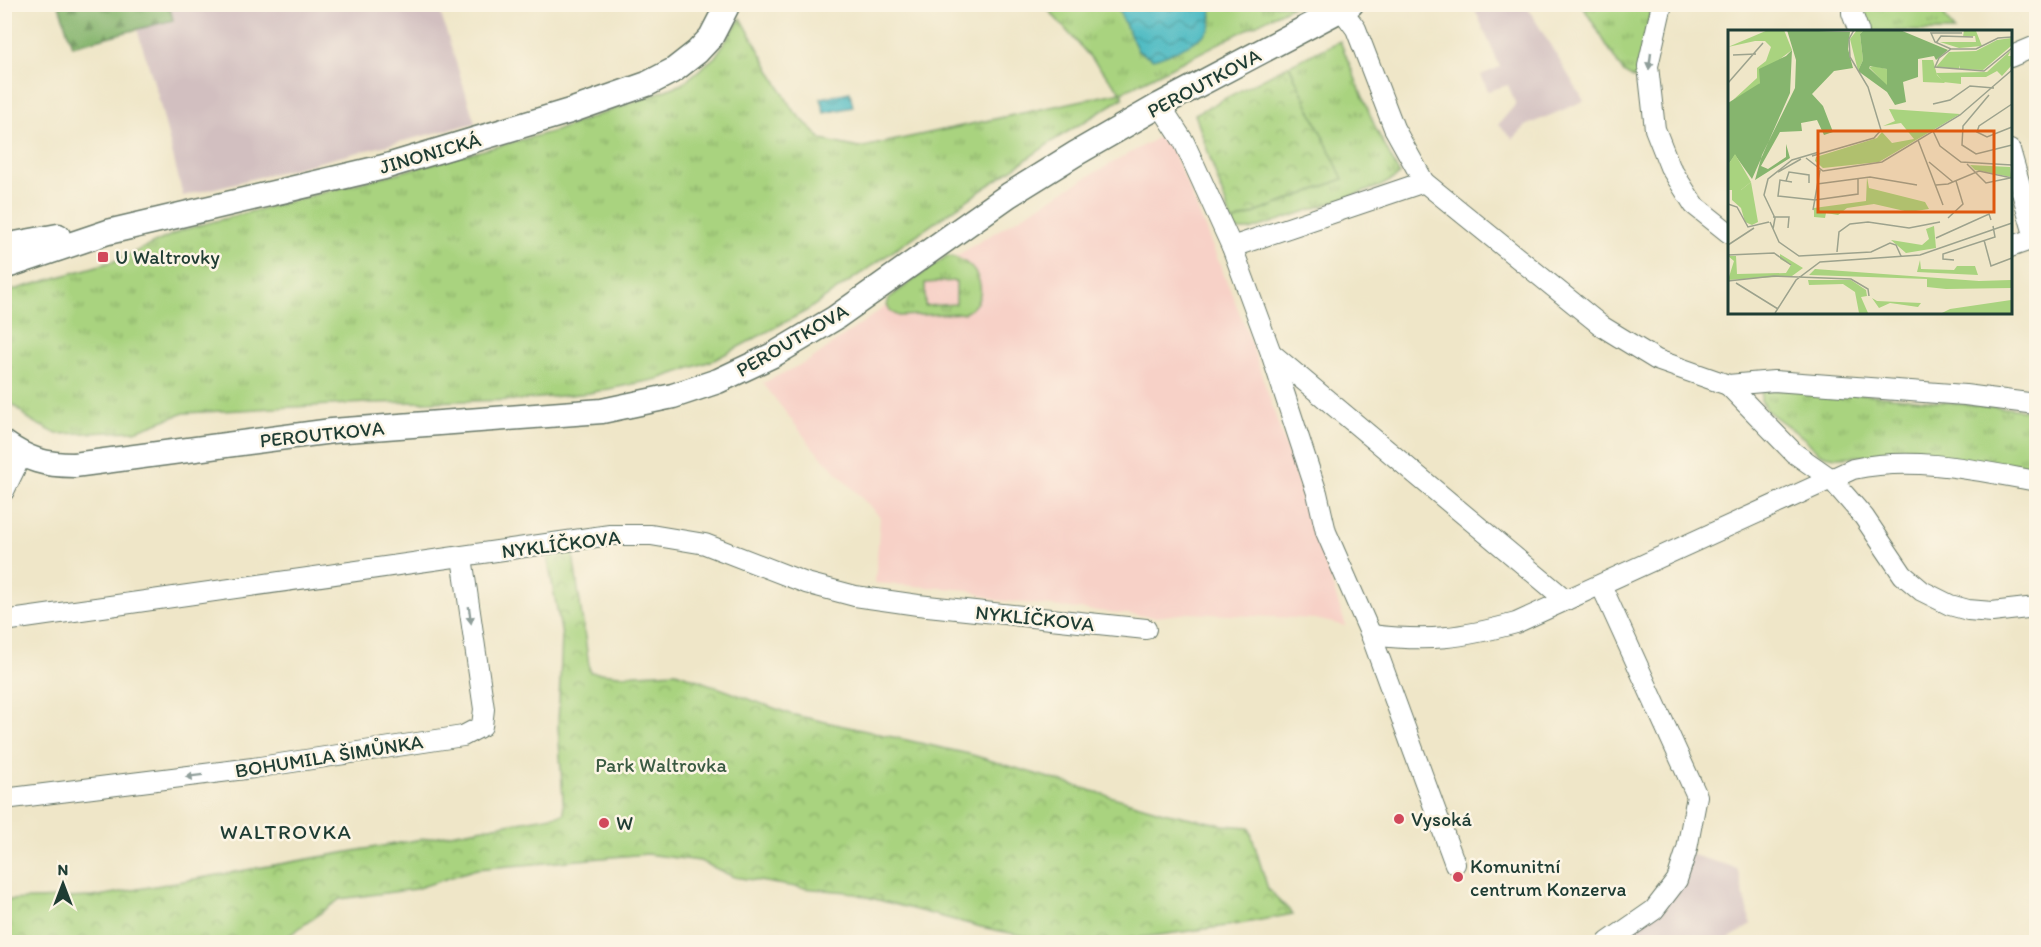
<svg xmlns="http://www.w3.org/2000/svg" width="2041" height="947" font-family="Itim,sans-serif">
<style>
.built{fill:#f7d1c7}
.industrial{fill:#d2bfc0}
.grass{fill:url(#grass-tufts);stroke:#64885a;stroke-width:1.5;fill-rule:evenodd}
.forest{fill:url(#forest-firs);stroke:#527951;stroke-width:1.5}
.park{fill:url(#park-crowns);stroke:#64885a;stroke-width:1.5}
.water{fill:url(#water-waves);stroke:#357c7b;stroke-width:1.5}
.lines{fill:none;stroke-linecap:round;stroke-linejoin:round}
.minor-casing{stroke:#687868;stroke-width:22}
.tertiary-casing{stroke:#687868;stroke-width:27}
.minor{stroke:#fff;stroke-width:20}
.tertiary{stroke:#fff;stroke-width:24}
.oneway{fill:#8f9e9a}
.poi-dot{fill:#d1495b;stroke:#fcf5e5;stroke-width:2}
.labels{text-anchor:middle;stroke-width:5;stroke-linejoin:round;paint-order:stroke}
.street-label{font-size:20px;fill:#1f3d34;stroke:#fcf5e5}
.poi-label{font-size:20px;fill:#1f3d34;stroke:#fcf5e5;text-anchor:start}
.park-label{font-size:20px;fill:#3b5b43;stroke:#fcf5e5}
.neighbourhood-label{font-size:21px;letter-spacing:1.5px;fill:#1f3d34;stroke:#fcf5e5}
.inset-road{fill:none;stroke:#9ca28d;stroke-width:1.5}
.view{fill:#de580e;fill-opacity:0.15;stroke:#de580e;stroke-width:3}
.inset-edge{fill:none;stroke:#1f3d34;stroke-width:3}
</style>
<defs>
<pattern id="grass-tufts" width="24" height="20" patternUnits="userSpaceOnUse" patternTransform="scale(1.5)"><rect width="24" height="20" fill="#a9d37f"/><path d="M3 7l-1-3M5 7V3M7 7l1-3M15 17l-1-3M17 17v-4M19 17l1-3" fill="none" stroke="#89ac69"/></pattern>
<pattern id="forest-firs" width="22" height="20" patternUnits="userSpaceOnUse" patternTransform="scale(1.5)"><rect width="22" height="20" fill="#86b56e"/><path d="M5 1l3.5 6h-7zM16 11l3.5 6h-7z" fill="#6d945b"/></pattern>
<pattern id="park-crowns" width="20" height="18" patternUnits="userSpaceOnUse" patternTransform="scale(1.5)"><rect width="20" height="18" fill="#a9d37f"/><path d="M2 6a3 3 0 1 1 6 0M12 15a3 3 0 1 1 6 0" fill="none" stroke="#89ac69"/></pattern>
<pattern id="water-waves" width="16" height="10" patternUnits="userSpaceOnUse" patternTransform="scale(1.5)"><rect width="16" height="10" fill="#4bbac2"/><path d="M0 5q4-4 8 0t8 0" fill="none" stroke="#3e989e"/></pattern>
</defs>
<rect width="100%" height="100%" fill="#fcf5e5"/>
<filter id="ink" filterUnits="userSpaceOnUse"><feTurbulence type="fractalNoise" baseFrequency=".0167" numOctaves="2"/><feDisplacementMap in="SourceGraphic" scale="12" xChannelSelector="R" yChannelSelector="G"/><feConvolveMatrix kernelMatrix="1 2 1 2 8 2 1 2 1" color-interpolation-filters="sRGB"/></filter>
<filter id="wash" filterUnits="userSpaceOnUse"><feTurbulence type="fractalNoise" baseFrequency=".008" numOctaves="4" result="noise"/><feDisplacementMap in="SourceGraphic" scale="24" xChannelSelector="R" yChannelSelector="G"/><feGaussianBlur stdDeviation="1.35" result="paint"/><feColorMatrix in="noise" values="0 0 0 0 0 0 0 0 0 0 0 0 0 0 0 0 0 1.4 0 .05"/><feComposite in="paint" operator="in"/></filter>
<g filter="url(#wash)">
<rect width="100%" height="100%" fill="#efe6c8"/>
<path class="built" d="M1166,133l81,198 99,295 -31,-7 -126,-6 -34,4 -160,-17 -26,-10 -94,-7 5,-66 -66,-68 -51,-66 47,-23 146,-104 131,-79z"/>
<g class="industrial">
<path d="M169,5h269l37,118 -292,73 -26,-104 -20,-63 36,-9z"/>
<path d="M1473,5h53l58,96 -57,24 -14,14 -15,-14 18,-21 -8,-19 -20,6 -7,-16 19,-8z"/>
<path d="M1679,851l58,17 14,57 -28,17h-128l46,-33 25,-26z"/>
</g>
<g class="grass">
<path d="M1044,5h72l22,46 74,-34 -2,-12h85l-173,87 1,6 -64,39 -253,174 -92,49 -56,19 -69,14 -68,7 -154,3 -183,10 -49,18 -78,3 -26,-13 -26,-24c0,-20 -5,-93 5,-106l108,-31 64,-30 373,-99 127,-47 33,-27 26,-39 51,91 30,31 37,8 262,-56z"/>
<path d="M1582,5h70l-13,76 -16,-9z"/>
<path d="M1863,5h75l16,26h-82l-8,-17z"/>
<path d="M1340,41l36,88 24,46 -19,11 -131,44h-16l-2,-8 110,-43 -53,-114z"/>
<path d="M947,256c31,2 48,43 17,57l-65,3 -8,-4 -4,-7 2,-7zM956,281v23l-31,2v-23z"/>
<path d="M1802,388l234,23v61l-107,-18 -93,3 -16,-3 -15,-15 -39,-29 -5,-10 1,-9z"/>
</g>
<path class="forest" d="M59,5h110l4,15 -101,26z"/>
<g class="park">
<path d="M1289,65l54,114 -111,43 -37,-108z"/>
<path d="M571,541l19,131 30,3 56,-3 114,42 179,40 194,58 60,13 26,2 19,62 25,25 -59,11 -111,15 -70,2 -72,-15 -133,-35 -46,-4 -68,-11 -34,-16 -53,-7 -171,15 -61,20 -75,10 -60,43h-275v-42l88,-3 471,-83 -6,-89 4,-89 -17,-91z"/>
</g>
<g class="water">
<path d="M1116,5h94c1,7 3,15 0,23 -5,12 -45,28 -57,31l-15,-8z"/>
<path d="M850,92l3,15 -29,6 -3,-15z"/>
</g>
</g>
<g filter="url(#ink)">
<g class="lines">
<g class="minor-casing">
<g id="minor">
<path d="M1662,4l-14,62 7,63 15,38 24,38 35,28"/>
<path d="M1852,4v9l7,19"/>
<path d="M1342,10l14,19 38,99 30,54 179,145 54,33 71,25 46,-4 191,14 71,9"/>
<path d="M2010,57l26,-11"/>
<path d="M1160,105l24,37 48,105 39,106 46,140 9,39 45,103 84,229"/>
<path d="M2010,150l25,88"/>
<path d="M1232,247l192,-65"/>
<path d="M2010,247l26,-9"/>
<path d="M1271,353l295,247"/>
<path d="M1728,385l66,68 36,25 34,39 39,58 19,16 28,14 18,5 24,2 44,-5"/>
<path d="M4,491l17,-35"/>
<path d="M1601,585l96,211 -10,53 -10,31 -23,30 -46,32"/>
<path d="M4,621l606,-86h41l54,9 101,39 49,13 63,9 228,24"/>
<path d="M1371,635c58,7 90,3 145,-12l337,-154c62,-13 122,1 183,12"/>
<path d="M4,799l249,-31 210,-32 19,-10 2,-17 -22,-152"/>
</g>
</g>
<g class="tertiary-casing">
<g id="tertiary">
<path d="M4,246l54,-10"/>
<path d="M4,267l104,-35 276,-65 186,-56 77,-27 27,-14 23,-18 14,-15 17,-33"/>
<path d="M4,443c24,17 41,22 70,22l258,-34 270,-20 71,-15 45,-15 55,-26 62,-37 174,-123 66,-41 85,-49 191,-101"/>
</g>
</g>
<use href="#minor" class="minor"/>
<use href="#tertiary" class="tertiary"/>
</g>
<defs><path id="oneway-solid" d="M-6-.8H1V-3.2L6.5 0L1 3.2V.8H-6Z" transform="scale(1.5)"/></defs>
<g class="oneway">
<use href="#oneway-solid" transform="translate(1650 61) rotate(97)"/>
<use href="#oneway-solid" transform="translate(470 615) rotate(82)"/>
<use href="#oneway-solid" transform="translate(194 776) rotate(173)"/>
</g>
</g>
<g class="poi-dot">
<rect x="97" y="251" width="12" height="12" rx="3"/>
<circle cx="1399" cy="819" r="6"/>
<circle cx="604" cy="823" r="6"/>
<circle cx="1458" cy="877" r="6"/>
</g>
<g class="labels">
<g class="street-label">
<text transform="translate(1204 83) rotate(-28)" y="7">PEROUTKOVA</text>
<text transform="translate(430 153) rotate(-16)" y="7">JINONICKÁ</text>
<text transform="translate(792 340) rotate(-30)" y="7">PEROUTKOVA</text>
<text transform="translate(322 434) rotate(-6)" y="7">PEROUTKOVA</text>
<text transform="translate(561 544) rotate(-7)" y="7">NYKLÍČKOVA</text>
<text transform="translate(1035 618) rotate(6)" y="7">NYKLÍČKOVA</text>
<text transform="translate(329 756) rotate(-9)" y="7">BOHUMILA ŠIMŮNKA</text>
</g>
<g class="poi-label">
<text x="115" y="264">U Waltrovky</text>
<text x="1411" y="826">Vysoká</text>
<text x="616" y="830">W</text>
<text x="1470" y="873">Komunitní<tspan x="1470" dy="23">centrum Konzerva</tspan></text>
</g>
<g class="park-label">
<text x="661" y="772">Park Waltrovka</text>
</g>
<g class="neighbourhood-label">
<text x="286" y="839">WALTROVKA</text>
</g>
</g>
<g transform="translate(1728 30)">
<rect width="284" height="284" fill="#efe6c8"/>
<path d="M40,0h16l8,20 -32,24v9l-4,4 -23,13 24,-22v-10l9,-7 5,-14 -6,-6h-10l-27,6zM129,0h7l-4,4 3,26 -5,11 -8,-32zM236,0l12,1 6,15 -23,2 -19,-6h36l-1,-6 -12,1zM194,30h11l4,15 8,8 -22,-1zM146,36l13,3v17l-18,-19zM161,79l71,5 -81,48 -56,6 -8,-7 1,-4 61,-19 5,-6 10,11 22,-4 -13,-16 -18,3 12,-5zM242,135l40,2 1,10 -36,-7zM206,196l2,22 -30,5 -15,-13 31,5 7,-6 -3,-10zM52,224l23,14 -11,8 -64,4 6,-19 -6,-5h8l1,18 49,-1 5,-8 -11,-6zM192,230l1,9 33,1 3,-4h18l3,9 -61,-3zM87,239l164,12 32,-1v8l-65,1 -19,-2v-8l-118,-4zM80,250h43l15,10 1,6 -6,1 7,16h-9l-4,-21 -12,-8 -34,1zM144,268l5,3 44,2 -3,4 -28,-4 -11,5zM283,270v13h-69l8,-4z" fill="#a9d37f"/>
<path d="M59,0l63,2 -2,17 5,19 -19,3 -22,23 11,12 10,26 -9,3 -7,-15 -16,3 1,8 -22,1 -19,34 7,3 18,-12v-13l4,14 -35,22 7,-25 33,-67 1,-28zM136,0h36l48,20 -12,10 -2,-4 -16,3v18l-15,5 3,20 -11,3 -8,-13 -29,-21 5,-11 -3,-26zM142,36l17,3v16l-18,-17zM64,20l-2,43 -38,86 -17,-24 -7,10v-62l32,-20 -1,-14 27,-13z" fill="#86b56e" fill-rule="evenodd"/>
<path d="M139,147l2,11 56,14 4,7 -20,3 -35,-8 -27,4 -9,7 -12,-2 -1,5 -11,-1v-9l52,-7zM23,152l7,40 -6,3 -7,-3 -4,-14 -9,-8v-10h9z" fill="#a9d37f"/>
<path d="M283,8v8l-28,24 -23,-1v-4l-1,4 -23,-2 13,-15 27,-1 21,-11zM283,20l-3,6h3v10l-9,10 -5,-5 -11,6h-25v7l-18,-2 -7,-9 51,-1zM7,124l16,28 -10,8h-12l-1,-25z" fill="#a9d37f"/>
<path class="inset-road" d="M284,7l-14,1 -22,11h-25l-12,9 -4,9 49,4 28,-23M208,13l5,-7 32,1M223,19l-16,-7 -4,-9h31M5,25l23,-1M0,53l35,-40M261,65l-26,31 -1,19 14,9 36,-9M205,74l17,-4 20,-14 24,2M284,74l-33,22 -2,6 10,5 25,-10M205,101l7,15 21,16 51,3M190,110l25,65M84,126l62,-18 7,-8 -13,-43 -18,-30 -1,-18 5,-9M78,128l17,13 59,-9 78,-47 52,-45M201,132l24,20M239,134l19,19 24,-5M50,142l23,-13M58,151l3,-9 20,3v8M64,152l-12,-2 -2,16 37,4 43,-6v-15M89,154l53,-7 47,8M208,155l12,-1 31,-13 33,7M0,174l9,3 11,20 21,-5M85,180l7,-40M45,187h16l-1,11M220,188l15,-14 -7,-23M42,192l9,20 20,14 72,-4 19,-9 6,2 5,11M45,199l2,-11 -11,-23 4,-16 24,-19 27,-8M208,208l53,-24 2,6M256,210l7,26 21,-8M0,215l26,-17M109,222l2,-20 11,-8 18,-2 41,6 31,-6M0,225l46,-2 17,12M226,230l-11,-1v-5l52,-17 -2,-11M0,251l46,-5 77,3 17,10 1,7M8,253l42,26M47,283l21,-33 24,-18 100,-7 92,-32"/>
<path class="view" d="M90,101h176v81h-176z"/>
<rect width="284" height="284" class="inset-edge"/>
</g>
<rect width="2041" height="947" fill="none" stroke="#fcf5e5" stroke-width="24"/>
<g transform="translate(63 884)" stroke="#fcf5e5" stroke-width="4.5" paint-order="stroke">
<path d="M0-4.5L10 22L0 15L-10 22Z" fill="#1f3d34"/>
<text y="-9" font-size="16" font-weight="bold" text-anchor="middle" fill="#1f3d34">N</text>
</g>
</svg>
